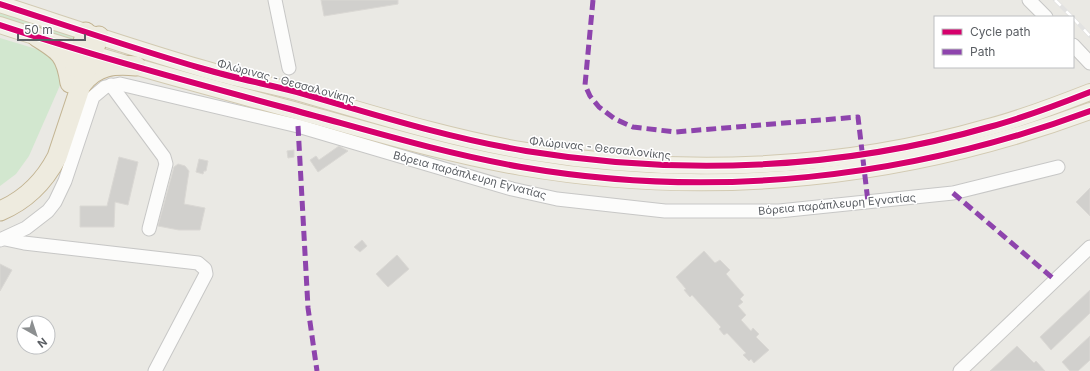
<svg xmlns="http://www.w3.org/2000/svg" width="1090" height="371" font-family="Inter,sans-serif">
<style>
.green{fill:#d2e7cf}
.building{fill:#d1d0cd;stroke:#dad8d4}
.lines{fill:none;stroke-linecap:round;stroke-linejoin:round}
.minor-casing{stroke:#c7c7c6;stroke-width:15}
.major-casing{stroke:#d2cab2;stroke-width:18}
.highway-casing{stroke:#c2b391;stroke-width:21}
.minor{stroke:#fcfcfb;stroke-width:13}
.major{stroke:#f2f0e7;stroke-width:16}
.highway{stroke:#eeebdf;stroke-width:19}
.rail-casing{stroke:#e2e2e1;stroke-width:4}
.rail{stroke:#fff;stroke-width:2.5;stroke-dasharray:8;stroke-linecap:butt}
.quiet{stroke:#8e44ad;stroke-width:5;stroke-dasharray:10 5;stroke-linecap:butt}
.cycleway-casing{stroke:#fff;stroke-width:8}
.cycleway{stroke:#d6006c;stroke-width:6}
.labels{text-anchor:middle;stroke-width:3;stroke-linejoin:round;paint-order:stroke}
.street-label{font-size:11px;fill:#5a5e63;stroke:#fff}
</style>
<rect width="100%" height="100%" fill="#eae9e4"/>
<g class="green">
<path d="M0,12l68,22 6,4 -1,4 -73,-23z"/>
<path d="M0,38l43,13 9,7 8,11 1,14 -32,73 -13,18 -16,12z"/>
</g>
<g class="building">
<path d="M321,0h77v4l-74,12z"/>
<path d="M339,146l9,5 -30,21 -8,-12 6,-4 3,4z"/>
<path d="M294,150v7l-6,1 -1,-7z"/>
<path d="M119,157l19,5 -10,43 -13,-3 -1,25h-34v-21h27z"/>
<path d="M199,159l9,2 -2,10h-2l-1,3 -7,-2z"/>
<path d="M178,164l7,2 4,5 -5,33 21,4 -5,22h-21l-21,-4 16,-59z"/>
<path d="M1090,188v28l-14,-14z"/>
<path d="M362,240l5,6 -7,6 -6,-5z"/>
<path d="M704,251l11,12 5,-3 10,10 -4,4 18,21 -4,4 3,3 -5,4 8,9 -5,5 10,11 2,-3 6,6 -3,3 13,13 -15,13 -3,-4 -2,2 -6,-6 3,-2 -19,-20 -3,2 -5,-6 2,-2 -29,-32 -2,2 -6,-7 2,-1 -10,-12z"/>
<path d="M397,255l12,14 -21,18 -12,-13z"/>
<path d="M0,264l12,6 -12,21z"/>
<path d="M1090,290v23l-39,37 -11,-13z"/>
<path d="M1090,336v24l-12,11h-8l-8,-9z"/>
<path d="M1017,346l17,17 2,-2 9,10h-55z"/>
</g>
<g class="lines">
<g class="minor-casing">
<g id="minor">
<path d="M275,0l14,68"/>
<path d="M1029,0l17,17"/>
<path d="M1073,45l17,18"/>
<path d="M111,85l53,72 2,7 -17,65"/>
<path d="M5,239l19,4 174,20 7,6 1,5 -51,97"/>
<path d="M0,240l26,-12 22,-17 7,-9 10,-21 28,-84 12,-10 15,-3 178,42 214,63 45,10 108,12h114l174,-18 105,-26"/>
<path d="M960,371l130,-124"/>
</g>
</g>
<g class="major-casing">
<g id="major">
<path d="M0,4c68,22 135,45 204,65 30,9 62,15 93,23 76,22 151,46 229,59 153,25 314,19 463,-24 34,-9 68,-22 101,-35"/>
<path d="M0,25c94,31 190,57 286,83 78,21 155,45 235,59 192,33 386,12 569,-56"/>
</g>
</g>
<g class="highway-casing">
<g id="highway">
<path d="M37,37c23,14 29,18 33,46"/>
<path d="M75,68l11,-36"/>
<path d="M82,84c15,-19 32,-20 54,-18"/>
<path d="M0,211c26,-11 44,-29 57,-54l24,-72 18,-49"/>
</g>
</g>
<use href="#minor" class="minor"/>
<use href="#major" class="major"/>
<use href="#highway" class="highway"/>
<g class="rail-casing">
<g id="rail">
<path d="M1055,0l17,17"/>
<path d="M1073,18l17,18"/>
</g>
</g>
<use href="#rail" class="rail"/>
<g class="quiet">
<path d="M593,0l-8,85 5,11 9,11 16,12 18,8 42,5 183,-15 10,85"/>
<path d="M298,126l10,182 9,63"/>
<path d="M953,193l102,87"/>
</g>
<g class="cycleway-casing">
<g id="cycleway">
<path d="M0,4c68,22 135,45 204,65 30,9 62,15 93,23 76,22 151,46 229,59 153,25 314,19 463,-24 34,-9 68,-22 101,-35"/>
<path d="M0,25c94,31 190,57 286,83 78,21 155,45 235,59 192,33 386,12 569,-56"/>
</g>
</g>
<use href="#cycleway" class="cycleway"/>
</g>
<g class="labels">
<g class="street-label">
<text transform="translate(286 81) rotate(15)" y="4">Φλώρινας - Θεσσαλονίκης</text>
<text transform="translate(600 148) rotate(6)" y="4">Φλώρινας - Θεσσαλονίκης</text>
<text transform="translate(470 175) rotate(15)" y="4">Βόρεια παράπλευρη Εγνατίας</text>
<text transform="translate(837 204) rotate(-5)" y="4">Βόρεια παράπλευρη Εγνατίας</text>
</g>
</g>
<rect x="934" y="16" width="140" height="52" fill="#ffffff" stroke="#bdbfc1"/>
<rect x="942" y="29" width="20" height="6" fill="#d6006c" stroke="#bdbfc1"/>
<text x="970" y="36" font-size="12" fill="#5a5e63">Cycle path</text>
<rect x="942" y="49" width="20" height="6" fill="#8e44ad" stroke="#bdbfc1"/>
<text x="970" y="56" font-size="12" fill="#5a5e63">Path</text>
<g transform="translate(36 335) rotate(141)"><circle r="19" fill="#ffffff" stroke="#bdbfc1"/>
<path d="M0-3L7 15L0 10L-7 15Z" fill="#8c8f90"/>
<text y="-6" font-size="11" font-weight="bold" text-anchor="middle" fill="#5a5e63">N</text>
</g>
<path d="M18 34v6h67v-6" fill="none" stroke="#5a5e63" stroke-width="2"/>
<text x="24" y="34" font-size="12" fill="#5a5e63" stroke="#ffffff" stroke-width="3" paint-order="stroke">50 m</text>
</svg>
